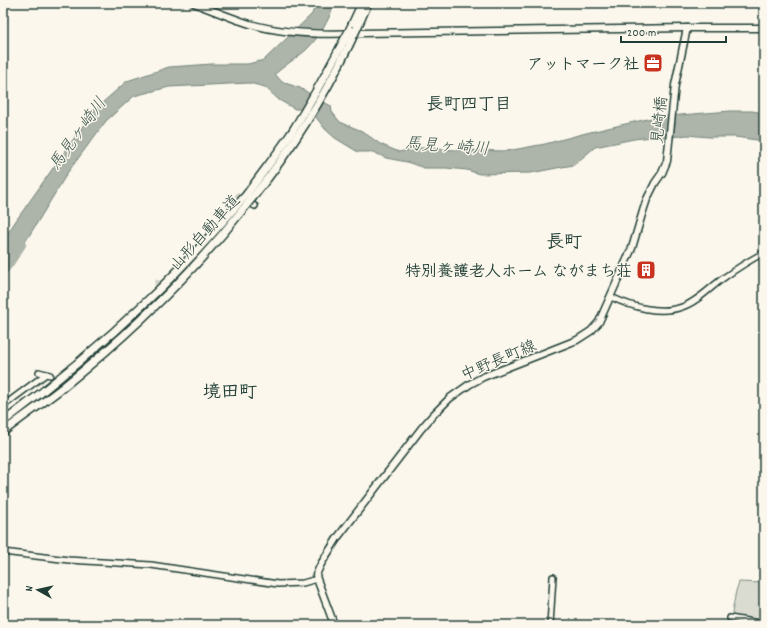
<svg xmlns="http://www.w3.org/2000/svg" width="767" height="628" font-family="Dekko,'Klee One',sans-serif">
<style>
.green{fill:#dbdcd1;stroke:#7d8c82}
.water{fill:#adb4aa;stroke:#74847b}
.lines{fill:none;stroke-linecap:round;stroke-linejoin:round}
.river{stroke:#adb4aa;stroke-width:6}
.minor-tunnel{stroke:#cfd2c7;stroke-width:5;stroke-dasharray:5 2.5;stroke-linecap:butt}
.minor-casing{stroke:#1f3d34;stroke-width:8}
.major-casing{stroke:#1f3d34;stroke-width:9}
.highway-casing{stroke:#1f3d34;stroke-width:10}
.minor{stroke:#fbf7ec;stroke-width:5}
.major{stroke:#fbf7ec;stroke-width:6}
.highway{stroke:#fbf7ec;stroke-width:7}
.highway-bridge-casing{stroke:#1f3d34;stroke-width:10;stroke-linecap:butt}
.highway-bridge{stroke:#fbf7ec;stroke-width:7}
.labels{text-anchor:middle;stroke-width:3;stroke-linejoin:round;paint-order:stroke}
.poi-label{font-size:16px;font-weight:bold;fill:#1f3d34;stroke:#fbf7ec;text-anchor:end}
.street-label{font-size:16px;fill:#1f3d34;stroke:#fbf7ec}
.neighbourhood-label{font-size:17px;font-weight:bold;fill:#1f3d34;stroke:#fbf7ec}
.water-label{font-size:17px;font-style:italic;fill:#425b52;stroke:#fbf7ec}
.quarter-label{font-size:18px;font-weight:bold;fill:#1f3d34;stroke:#fbf7ec}
</style>
<rect width="100%" height="100%" fill="#fbf7ec"/>
<filter id="ink" filterUnits="userSpaceOnUse"><feTurbulence type="fractalNoise" baseFrequency=".025" numOctaves="2"/><feDisplacementMap in="SourceGraphic" scale="8" xChannelSelector="R" yChannelSelector="G"/><feConvolveMatrix kernelMatrix="1 2 1 2 8 2 1 2 1" color-interpolation-filters="sRGB"/></filter>
<g filter="url(#ink)">
<path class="green" d="M739,582l25,1v37l-31,-4 -1,-3 4,-22z"/>
<path class="water" d="M316,3h18c-4,17 -16,36 -29,48 -10,8 -21,15 -30,23l7,8 18,6 31,18 1,6 8,10 22,9 18,13 19,8 17,-4h16l23,2 52,1 38,-7 41,-11 70,-16 74,-6h22l12,2v28l-29,-4h-26l-22,-2 -21,3 -14,-1 -18,2 -39,8 -21,18 -12,2 -31,6 -52,1 -12,-4 -21,-2h-22l-17,-6 -21,-4 -13,-6h-15l-23,-14 -10,-9 -10,-13 -13,-7h-7l-9,-5 -7,-4 -14,-13 -16,-4 -80,4 -35,9 -28,25 -38,51 -39,64 -26,38v-34l12,-18 79,-112 33,-29 42,-14 43,-3h36l16,-4 48,-46z"/>
<g class="lines">
<path class="river" d="M3,273l7,-8 13,-20"/>
<g class="minor-tunnel">
<path d="M236,194l9,6"/>
<path d="M155,282l23,7"/>
<path d="M50,375l24,9"/>
</g>
<g class="minor-casing">
<g id="minor">
<path d="M253,205l2,1"/>
<path d="M611,297c21,10 49,18 71,10 15,-5 28,-19 40,-28 14,-10 27,-19 42,-26"/>
<path d="M39,372l11,3"/>
<path d="M3,406l43,-32"/>
<path d="M3,552l66,8 82,5 127,19 25,-1 14,-4"/>
<path d="M730,618l34,6"/>
<path d="M550,625l3,-48"/>
</g>
</g>
<g class="major-casing">
<g id="major">
<path d="M194,3c18,7 37,15 56,21 35,10 73,11 110,9l327,-5h77"/>
<path d="M333,625l-1,-6 -15,-40 -1,-4 5,-11 17,-27 83,-108 12,-14 17,-17 20,-14 13,-7 94,-37 14,-9 8,-9 33,-74 11,-37 4,-12 8,-16 7,-10 5,-12 8,-76 12,-57"/>
</g>
</g>
<g class="highway-casing">
<g id="highway">
<path d="M357,28l11,-25"/>
<path d="M350,29l12,-26"/>
<path d="M247,194c15,-21 31,-41 45,-62 18,-29 34,-58 50,-88"/>
<path d="M253,197c37,-46 70,-98 96,-152"/>
<path d="M3,422c51,-38 99,-78 145,-122 32,-30 61,-62 90,-96"/>
<path d="M3,432c19,-15 40,-29 59,-44 66,-53 129,-113 182,-180"/>
</g>
</g>
<use href="#minor" class="minor"/>
<use href="#major" class="major"/>
<use href="#highway" class="highway"/>
<g class="highway-bridge-casing">
<g id="highway-bridge">
<path d="M342,44l8,-15"/>
<path d="M349,45l8,-17"/>
<path d="M238,204l9,-10"/>
<path d="M244,208l9,-11"/>
</g>
</g>
<use href="#highway-bridge" class="highway-bridge"/>
</g>
</g>
<defs>
<g id="office-square" transform="scale(1)"><rect x="-9" y="-9" width="18" height="18" rx="4" fill="#c8321e" stroke="#fbf7ec"/><path d="M-6-3h4V-5.5h4V-3h4V5H-6ZM-1-4.5V-3h2v-1.5ZM-6 0V1H6V0Z" fill="#fff"/></g>
<g id="building-square" transform="scale(1)"><rect x="-9" y="-9" width="18" height="18" rx="4" fill="#c8321e" stroke="#fbf7ec"/><path d="M-4-6H4V6H1V3H-1V6H-4ZM-2.5-4.3h1.7v1.8h-1.7ZM.8-4.3h1.7v1.8H.8ZM-2.5-1h1.7V.8h-1.7ZM.8-1h1.7V.8H.8Z" fill="#fff"/></g>
</defs>
<g fill-rule="evenodd">
<use href="#office-square" x="653" y="63"/>
<use href="#building-square" x="646" y="270"/>
</g>
<g class="labels">
<g class="poi-label">
<text x="639" y="69">アットマーク社</text>
<text x="632" y="276">特別養護老人ホーム ながまち荘</text>
</g>
<g class="street-label">
<text transform="translate(658 120) rotate(-84)" y="6">見崎橋</text>
<text transform="translate(204 232) rotate(-48)" y="6">山形自動車道</text>
<text transform="translate(498 359) rotate(-23)" y="6">中野長町線</text>
</g>
<g class="neighbourhood-label">
<text x="469" y="109">長町四丁目</text>
</g>
<g class="water-label">
<text transform="translate(77 133) rotate(-54)" y="6">馬見ヶ崎川</text>
<text transform="translate(447 145) rotate(4)" y="6">馬見ヶ崎川</text>
</g>
<g class="quarter-label">
<text x="564" y="247">長町</text>
<text x="230" y="397">境田町</text>
</g>
</g>
<rect width="767" height="628" fill="none" stroke="#fbf7ec" stroke-width="16"/>
<rect x="8" y="8" width="751" height="612" fill="none" stroke="#1f3d34" stroke-width="1.5" filter="url(#ink)"/>
<g transform="translate(38 590) rotate(278)" stroke="#fbf7ec" stroke-width="3" paint-order="stroke">
<path d="M0-3L7 15L0 10L-7 15Z" fill="#1f3d34"/>
<text y="-6" font-size="11" font-weight="bold" text-anchor="middle" fill="#1f3d34">N</text>
</g>
<path d="M621 36v6h105v-6" fill="none" stroke="#1f3d34" stroke-width="2"/>
<text x="627" y="36" font-size="12" fill="#1f3d34" stroke="#fbf7ec" stroke-width="3" paint-order="stroke">200 m</text>
</svg>
